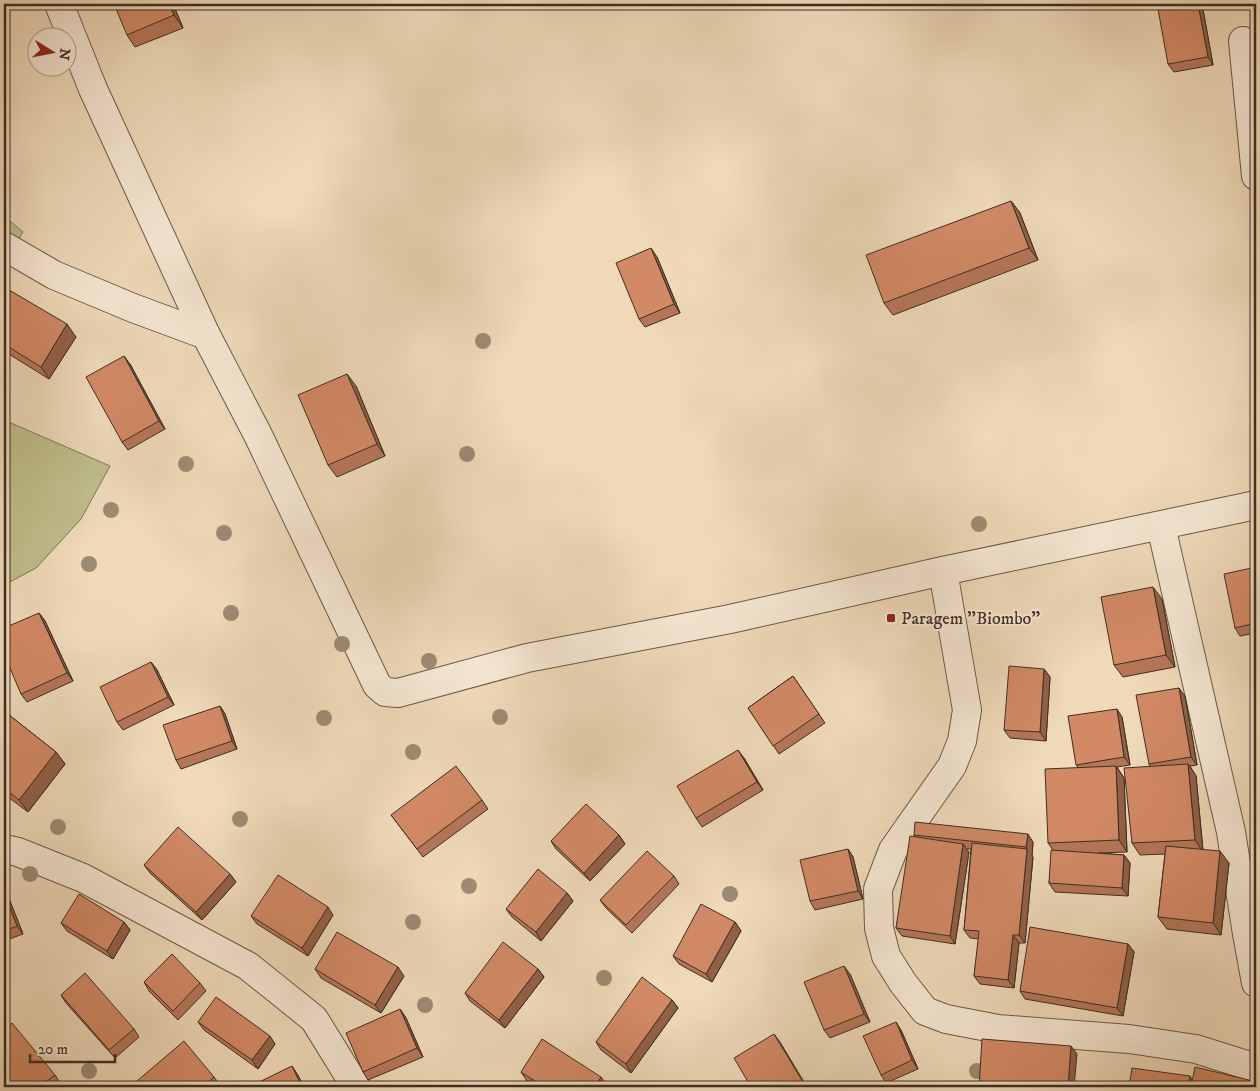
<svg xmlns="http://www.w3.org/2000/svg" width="1260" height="1091" font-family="'IM FELL DW Pica',serif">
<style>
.green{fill:#bfbe8b;stroke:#7e7658}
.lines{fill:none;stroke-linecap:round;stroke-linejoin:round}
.street-casing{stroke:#695a49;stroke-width:30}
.street{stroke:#f5e6d2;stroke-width:28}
.tree{fill:#9b8b73}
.wall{fill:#b57658;stroke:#3c2f24}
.shaded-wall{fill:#936047;stroke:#3c2f24}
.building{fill:#d28966;stroke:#3c2f24}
.poi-dot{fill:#8f2418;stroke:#f5e6d2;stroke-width:2}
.labels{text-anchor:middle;stroke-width:4;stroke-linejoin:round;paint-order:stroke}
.poi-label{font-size:18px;fill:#3c2f24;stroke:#f5e6d2;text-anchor:start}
</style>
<rect width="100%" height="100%" fill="#efd9b9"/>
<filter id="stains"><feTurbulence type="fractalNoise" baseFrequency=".004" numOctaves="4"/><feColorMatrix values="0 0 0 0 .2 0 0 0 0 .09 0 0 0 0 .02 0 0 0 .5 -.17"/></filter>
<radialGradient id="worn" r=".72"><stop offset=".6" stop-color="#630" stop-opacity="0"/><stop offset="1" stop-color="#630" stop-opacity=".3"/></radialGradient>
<g class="green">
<path d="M4,216l19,16 -19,31z"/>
<path d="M4,420l106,46 -29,53 -45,49 -32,17z"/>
</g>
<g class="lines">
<g class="street-casing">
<g id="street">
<path d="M59,4l34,85 113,246 52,100 119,250 8,7 13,1 129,-35 203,-39 213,-48 313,-66"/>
<path d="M1243,41l13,135"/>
<path d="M4,246l50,29 79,33 73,27"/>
<path d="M1161,526l70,306 16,102 9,49"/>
<path d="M943,571l24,139 -5,31 -10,25 -59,84 -15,39 1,39 7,28 17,27 22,28 21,8 52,10 131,10 67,10 60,19"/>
<path d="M4,849l14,3 65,26 165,88 66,53 42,68"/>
</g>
</g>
<use href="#street" class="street"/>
</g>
<g class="tree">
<circle cx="483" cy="341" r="8"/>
<circle cx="467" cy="454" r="8"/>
<circle cx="186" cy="464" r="8"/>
<circle cx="111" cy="510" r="8"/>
<circle cx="979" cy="524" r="8"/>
<circle cx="224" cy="533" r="8"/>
<circle cx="89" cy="564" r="8"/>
<circle cx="231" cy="613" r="8"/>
<circle cx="342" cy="644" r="8"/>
<circle cx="429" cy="661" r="8"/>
<circle cx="500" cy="717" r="8"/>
<circle cx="324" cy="718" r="8"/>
<circle cx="413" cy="752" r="8"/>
<circle cx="240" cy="819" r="8"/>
<circle cx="58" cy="827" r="8"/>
<circle cx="30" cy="874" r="8"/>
<circle cx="469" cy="886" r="8"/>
<circle cx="730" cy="894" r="8"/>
<circle cx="413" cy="922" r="8"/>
<circle cx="604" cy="978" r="8"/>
<circle cx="425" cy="1005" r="8"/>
<circle cx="89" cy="1071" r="8"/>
<circle cx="977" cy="1071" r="8"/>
</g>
<g class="wall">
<path d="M173,4l10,24 -48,19 -8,-12z"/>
<path d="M1202,4l11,61 -39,7 -6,-8z"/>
<path d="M1011,201l9,12 18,47 -145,55 -9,-12z"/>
<path d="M657,257l23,56 -35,14 -6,-8z"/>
<path d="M4,287l72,50 -27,42 -45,-28z"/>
<path d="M130,364l35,65 -37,21 -6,-8z"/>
<path d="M356,386l29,70 -48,21 -9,-12z"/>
<path d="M1256,567v66l-16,3 -5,-8z"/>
<path d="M1162,599l13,68 -52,10 -9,-12z"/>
<path d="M39,613l6,8 28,60 -46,21 -6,-8z"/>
<path d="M151,662l6,8 17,35 -51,25 -6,-8z"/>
<path d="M1044,669l6,8 -4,64 -36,-3 -6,-8z"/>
<path d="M793,676l32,47 -46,31 -31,-46z"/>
<path d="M1185,696l12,69 -7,1 6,10 7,74 26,13 -8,72 -54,-6 -9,-12 7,-63 -25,1 -8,-12 18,-77 -1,-2z"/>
<path d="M220,706l5,8 12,35 -56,20 -5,-9z"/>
<path d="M4,711l52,41 9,12 -37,48 -24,-18z"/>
<path d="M1122,717l8,48 -13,2 7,11 3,74 -28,1 25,2 6,8 -2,33 -73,-4 -6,-9 4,-33 -5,-7 30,-76 -2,-2z"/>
<path d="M744,758l19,32 -61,37 -6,-9z"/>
<path d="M482,800l6,9 -65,48 -32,-42z"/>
<path d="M619,835l6,9 -35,37 -34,-32 -5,-8z"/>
<path d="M914,835l119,7 -1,14 1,1 -8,86h-6l-5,45 -34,-4 -6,-8 5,-37 -9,-1 -6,-8 7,-81h-5l3,3 -14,92 -53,-8 -6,-8 18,-92z"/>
<path d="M848,849l5,8 10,42 -48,11 -5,-9z"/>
<path d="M144,865l86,9 6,8 -34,38 -52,-47z"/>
<path d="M674,876l5,8 -47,49 -26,-25 -6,-8z"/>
<path d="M4,886l19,48 -19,7z"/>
<path d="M567,893l6,8 -32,40 -29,-24 -6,-8z"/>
<path d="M333,915l-25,41 -51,-32 -6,-8z"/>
<path d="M124,922l6,8 -17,29 -46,-28 -6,-8z"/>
<path d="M735,922l6,9 -29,51 -33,-18 -6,-8z"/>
<path d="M1128,944l6,8 -11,64 -98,-17 -5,-8z"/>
<path d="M315,969l89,7 -23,37 -60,-35z"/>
<path d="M538,969l6,8 -39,51 -35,-27 -5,-8z"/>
<path d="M850,974l20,48 -40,16 -6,-8z"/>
<path d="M144,982l56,1 6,8 -28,29 -29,-29z"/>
<path d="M61,995l73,34 5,8 -24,21 -49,-55z"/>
<path d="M672,1000l6,8 -47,65 -30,-23 -5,-8z"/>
<path d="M400,1009l6,9 17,39 -55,23 -5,-8z"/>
<path d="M198,1022l77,22 -17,25 -54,-39z"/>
<path d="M4,1029l51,46 5,8 -5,4h-47l-4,-5z"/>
<path d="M901,1030l17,39 -32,14 -5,-8z"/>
<path d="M521,1072l86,13 -1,2h-69l-10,-6z"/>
<path d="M214,1077l6,8 -2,2h-88z"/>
</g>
<g class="shaded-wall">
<path d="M169,4h4l10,24 -9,-13z"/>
<path d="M1198,4h4l11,61 -5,-8z"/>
<path d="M1011,201l9,12 18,47 -9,-12z"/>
<path d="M651,248l6,9 23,56 -6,-9z"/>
<path d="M67,324l9,13 -27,42 -8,-12z"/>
<path d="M124,356l6,8 35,65 -6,-8z"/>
<path d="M347,374l9,12 29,70 -8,-12z"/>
<path d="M1153,587l9,12 13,68 -9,-12z"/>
<path d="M39,613l6,8 28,60 -6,-8z"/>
<path d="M151,662l6,8 17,35 -6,-8z"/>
<path d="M1044,669l6,8 -4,64 -6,-9z"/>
<path d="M1179,688l6,8 12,69 -6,-8z"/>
<path d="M220,706l5,8 12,35 -5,-8z"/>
<path d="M1117,709l5,8 8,48 -6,-8z"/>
<path d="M738,750l6,8 19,32 -6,-8z"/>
<path d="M56,752l9,12 -37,48 -9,-12z"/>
<path d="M1188,764l8,12 7,76 -8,-12z"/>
<path d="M1116,766l8,12 3,74 -8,-12z"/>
<path d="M1028,834l5,8 -1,14 1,1 -8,86 -6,-8 8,-86 -1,-2z"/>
<path d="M619,835l6,9 -35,37 -6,-8z"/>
<path d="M963,844l6,8 -14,92 -5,-8z"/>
<path d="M848,849l5,8 10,42 -5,-8z"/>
<path d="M1220,851l9,12 -8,72 -8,-12z"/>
<path d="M1124,855l6,8 -2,33 -6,-8z"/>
<path d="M230,874l6,8 -34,38 -6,-8z"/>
<path d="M4,886l19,48 -6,-8 -13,-33z"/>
<path d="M567,893l6,8 -32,40 -5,-9z"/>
<path d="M328,907l5,8 -25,41 -6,-8z"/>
<path d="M124,922l6,8 -17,29 -6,-8z"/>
<path d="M735,922l6,9 -29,51 -6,-8z"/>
<path d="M1013,935l6,8 -5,45 -6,-8z"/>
<path d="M1128,944l6,8 -11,64 -6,-8z"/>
<path d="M844,966l6,8 20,48 -6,-8z"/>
<path d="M398,967l6,9 -23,37 -6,-8z"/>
<path d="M538,969l6,8 -39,51 -6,-8z"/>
<path d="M672,1000l6,8 -47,65 -5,-9z"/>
<path d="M400,1009l6,9 17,39 -6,-9z"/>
<path d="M896,1022l5,8 17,39 -6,-9z"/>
<path d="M774,1034l6,8 27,45h-1z"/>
<path d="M270,1036l5,8 -17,25 -6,-9z"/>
<path d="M1071,1046l6,8 -3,33h-6z"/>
<path d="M292,1066l6,9 6,12h-2z"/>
<path d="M1190,1076l5,9v2h-7z"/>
<path d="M601,1077l6,8 -1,2h-11z"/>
<path d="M1249,1080l6,7h-7z"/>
</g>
<g class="building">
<path d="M114,4h55l5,11 -47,20z"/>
<path d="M1157,4h41l10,53 -40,7z"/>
<path d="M1011,201l18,47 -145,55 -18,-48z"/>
<path d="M651,248l23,56 -35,15 -23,-56z"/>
<path d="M4,287l63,37 -26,43 -37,-23z"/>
<path d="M124,356l35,65 -37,21 -36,-65z"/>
<path d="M347,374l30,70 -49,21 -30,-70z"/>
<path d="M1256,567v56l-21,5 -11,-54z"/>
<path d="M1153,587l13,68 -52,10 -13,-68z"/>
<path d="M39,613l28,60 -46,21 -17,-40v-26z"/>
<path d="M151,662l17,35 -51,25 -17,-35z"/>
<path d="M1009,666l35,3 -4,63 -36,-2z"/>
<path d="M793,676l26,38 -46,32 -25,-38z"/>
<path d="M1179,688l12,69 -42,7 -13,-69z"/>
<path d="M220,706l12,35 -56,19 -13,-35z"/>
<path d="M1117,709l7,48 -48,8 -8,-49z"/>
<path d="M4,711l52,41 -37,48 -15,-12z"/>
<path d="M738,750l19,32 -61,36 -19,-32z"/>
<path d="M1188,764l7,76 -63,3 -8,-75z"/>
<path d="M456,766l26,34 -65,49 -26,-34z"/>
<path d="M1116,766l3,74 -71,3 -3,-74z"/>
<path d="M586,804l33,31 -35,38 -33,-32z"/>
<path d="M915,822l113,12 -2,13 -112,-12z"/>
<path d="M178,827l52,47 -34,38 -52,-47z"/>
<path d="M910,836l53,8 -13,92 -54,-8z"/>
<path d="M972,843l55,6 -8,86h-6l-5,45 -34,-4 5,-45 -15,-1z"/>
<path d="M1166,846l54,5 -7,72 -55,-6z"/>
<path d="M848,849l10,42 -48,10 -10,-41z"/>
<path d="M1051,850l73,5 -2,33 -73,-5z"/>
<path d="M647,851l27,25 -48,49 -26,-25z"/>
<path d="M538,869l29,24 -31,39 -30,-23z"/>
<path d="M278,875l50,32 -26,41 -51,-32z"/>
<path d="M4,893l13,33 -13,5z"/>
<path d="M79,894l45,28 -17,29 -46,-28z"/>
<path d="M701,904l34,18 -29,52 -33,-18z"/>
<path d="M1030,927l98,17 -11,64 -97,-17z"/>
<path d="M337,932l61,35 -23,38 -60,-36z"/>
<path d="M503,942l35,27 -39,51 -34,-27z"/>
<path d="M172,954l28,29 -27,28 -29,-29z"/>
<path d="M844,966l20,48 -40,16 -20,-48z"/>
<path d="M85,973l49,56 -25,21 -48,-55z"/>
<path d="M642,977l30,23 -46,64 -30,-22z"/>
<path d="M216,997l54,39 -18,24 -54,-38z"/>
<path d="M400,1009l17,39 -54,24 -17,-39z"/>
<path d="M896,1022l16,38 -31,15 -18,-39z"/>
<path d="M12,1023l43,52 -16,12h-31l-4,-6v-52z"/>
<path d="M774,1034l32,53h-55l-17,-29z"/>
<path d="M542,1039l59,38 -6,10h-51l-23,-15z"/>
<path d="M982,1039l89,7 -3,41h-89z"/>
<path d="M184,1041l30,36 -11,10h-73z"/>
<path d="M292,1066l10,21h-51v-1z"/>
<path d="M1195,1067l54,13 -1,7h-57z"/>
<path d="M1132,1068l58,8 -2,11h-59z"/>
</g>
<rect class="poi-dot" x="886" y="613" width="10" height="10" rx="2.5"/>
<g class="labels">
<g class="poi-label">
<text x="901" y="624">Paragem "Biombo"</text>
</g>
</g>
<rect width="1260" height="1091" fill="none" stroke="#efd9b9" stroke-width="20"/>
<rect x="5" y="5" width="1250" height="1081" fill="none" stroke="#3c2f24" stroke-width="2.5"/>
<rect x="10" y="10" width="1240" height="1071" fill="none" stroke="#3c2f24"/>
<g transform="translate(52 52) rotate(100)"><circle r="24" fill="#f5e6d2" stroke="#ab9d8c"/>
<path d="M0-4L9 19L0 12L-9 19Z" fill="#8f2418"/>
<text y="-8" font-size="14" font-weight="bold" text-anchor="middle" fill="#3c2f24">N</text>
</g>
<path d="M30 1054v8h85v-8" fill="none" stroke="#3c2f24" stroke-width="2.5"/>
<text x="38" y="1054" font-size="15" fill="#3c2f24" stroke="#f5e6d2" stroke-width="4" paint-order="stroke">20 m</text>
<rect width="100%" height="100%" filter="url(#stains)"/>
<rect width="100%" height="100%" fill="url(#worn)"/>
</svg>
